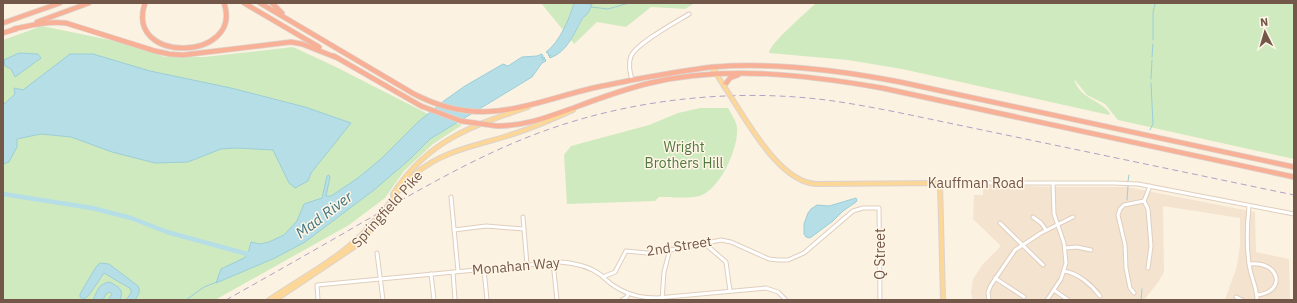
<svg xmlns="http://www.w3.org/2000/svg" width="1297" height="303" font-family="'IBM Plex Sans',sans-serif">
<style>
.residential{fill:#f4e3cf}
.green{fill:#d0eabf}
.water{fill:#b5dee6;stroke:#9cced7}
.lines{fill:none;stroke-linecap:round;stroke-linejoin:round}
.stream{stroke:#9cced7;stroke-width:1}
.river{stroke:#b5dee6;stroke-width:4.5}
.minor-casing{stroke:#e0cebd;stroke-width:5}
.major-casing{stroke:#dbd3cf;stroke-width:6}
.highway-casing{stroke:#dbd3cf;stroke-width:6}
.minor{stroke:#fff;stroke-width:3}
.major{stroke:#fcd798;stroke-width:4}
.highway{stroke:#f8b096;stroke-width:4.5}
.rail{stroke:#b4a0c5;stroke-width:1;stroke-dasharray:6 4;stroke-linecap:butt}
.major-bridge-casing{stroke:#dbd3cf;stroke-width:6;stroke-linecap:butt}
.highway-bridge-casing{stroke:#dbd3cf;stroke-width:6;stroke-linecap:butt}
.major-bridge{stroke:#fcd798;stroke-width:4}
.highway-bridge{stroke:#f8b096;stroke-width:4.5}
.labels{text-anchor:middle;stroke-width:3;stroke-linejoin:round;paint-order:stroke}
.park-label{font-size:14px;fill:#517940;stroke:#fff6e7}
.street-label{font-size:14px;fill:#735748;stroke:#fff6e7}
.water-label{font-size:15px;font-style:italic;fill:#3f7580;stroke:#fff6e7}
</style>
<rect width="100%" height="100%" fill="#fcf2e1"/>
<path class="residential" d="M983,184h31l9,2 32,1h72l128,25 1,40 33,7 1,41h-65l12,-34 3,-21v-27l-77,-12 1,66 -5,9 -15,19h-171l-2,-7 2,-14 10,-15 18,-18 -28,-27 1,-24h9z"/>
<g class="green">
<path d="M541,3h33l-4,13 -7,14z"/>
<path d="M592,3h103l-10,6 -34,-2 -25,20 -29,-5 -23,22 -3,-4 9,-16 2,-6 6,-5z"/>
<path d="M816,3h478v156l-176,-39 -13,-16 -18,-9 -13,-16c6,20 25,20 36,34l-1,2 -207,-46 -54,-9 -79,-7c0,-9 39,-42 47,-50z"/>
<path d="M42,26l73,15 50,16h39l89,-10 43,20 94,48 32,10 -29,19 -29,27 -19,27 -36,27 -134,75h-212v-260z"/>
<path d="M700,108h28c3,6 8,12 9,19 2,20 -16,60 -35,68 -8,4 -33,2 -43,2l-4,4 -88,3 -3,-49 7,-9 78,-21 29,-12z"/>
</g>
<g class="water">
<path d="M574,3l18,1c-1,2 -2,6 -4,9 -1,2 -5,4 -6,6 -8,15 -15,33 -32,39l-1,-1 2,-2 -2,1 -1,-2 1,-1h-2l-1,-1c13,-9 24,-34 28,-49z"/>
<path d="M19,53l19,1 3,4 -26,19 -4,-8 -6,-3 -1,-6z"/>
<path d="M70,54h23l57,17 81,17 74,19 46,16 -40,50 -3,8 -13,7 -6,-5 -16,-33 -36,-2 -16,1 -33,13 -33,1 -43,-11 -41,-15 -30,-3 -24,5v8l-8,15 -6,2v-59l12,-11 -1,-6 9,2z"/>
<path d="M542,54l1,2 -2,2 3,-1 1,1 -3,2 3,-1 1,2 -4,2 -10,14 -102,62 -21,21 -35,30 -69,52 -30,16 -59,25 5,-14 23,-11 4,-4 3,-12 9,2 9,-2 15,-7 13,-14 7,-17 18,-6 5,-22 2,-1 1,2 -4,19h5l27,-18 24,-20 36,-36 27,-22 20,-14 38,-22 5,2 14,-9 15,-1z"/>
<path d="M856,198l1,2 -1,2 -13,9 -10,10 -23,17 -4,-1 -2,-3v-10l4,-11 3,-4 6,-4 12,1z"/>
<path d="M100,263l9,1 29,22c3,6 0,9 -3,14h-9l5,-7v-4l-27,-16 -15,22 -5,4 -4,-2v-3l16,-27z"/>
<path d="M110,282c9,6 14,6 10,18h-12l4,-6 -2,-2 -4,2 -3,6h-10c4,-9 6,-17 17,-18z"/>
</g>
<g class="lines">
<g class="stream">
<path d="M591,7l17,2 21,-6"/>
<path d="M1153,40v-27l2,-10"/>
<path d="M1152,57l1,-13"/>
<path d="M1151,79l1,-19"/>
<path d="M1150,130l3,-6 -2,-41"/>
<path d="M1128,181l1,-6"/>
<path d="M1127,200l1,-14"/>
<path d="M186,300l18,-13 13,-5"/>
<path d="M1141,300l1,-11"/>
</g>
<path class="river" d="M3,194l89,14 39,10 36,14 80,22h5"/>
<g class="minor-casing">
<g id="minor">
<path d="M632,80c-2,-8 -4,-16 -1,-24 6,-13 45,-34 58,-42"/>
<path d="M940,183h174l24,1 156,30"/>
<path d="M451,197l7,74"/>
<path d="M1144,201l4,8 3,37 -3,22"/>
<path d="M1144,201l6,-15"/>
<path d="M1249,206c-2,20 -3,43 1,63 2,11 7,19 7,31"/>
<path d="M523,217l4,48"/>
<path d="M1033,217l8,6 5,7"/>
<path d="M1000,223l43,42"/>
<path d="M454,230l32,-4 38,3"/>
<path d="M704,243l22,19 4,29"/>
<path d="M1065,248l12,-1 14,3"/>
<path d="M377,253l6,47"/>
<path d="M553,262l4,38"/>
<path d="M1249,264c31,-4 38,28 8,31"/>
<path d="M484,269l3,31"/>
<path d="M1064,271c14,2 28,14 36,25"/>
<path d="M453,272l2,28"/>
<path d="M431,274l3,26"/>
<path d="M603,277l12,-5 11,-21 21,2 31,-4 43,-9 10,2 38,17 9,1h10l16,-7 49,-42 10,-3h16l1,92"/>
<path d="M995,278l29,19"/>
<path d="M1054,290l14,10"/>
<path d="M1134,293l-4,-5 -4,-20 -1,-23 -7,-30 2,-6 4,-4 20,-4"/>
<path d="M1236,297l6,3"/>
<path d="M318,300l-1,-15 243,-23c15,1 29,4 41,13 6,6 12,11 20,15 11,6 23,8 36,8l109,-10 12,4 8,8"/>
<path d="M622,300l5,-3 1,-3"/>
<path d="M662,300l2,-28 6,-23"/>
<path d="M989,300l-1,-8 3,-7 24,-35 26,-17 32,-16"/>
<path d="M1047,300l14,-21 5,-16 -2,-20 -10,-29 -1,-31"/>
</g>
</g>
<g class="major-casing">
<g id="major">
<path d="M712,67l12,19"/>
<path d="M738,108c16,25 45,74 78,76l124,-1 3,117"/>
<path d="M393,194c34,-53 78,-68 135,-87"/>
<path d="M269,300c35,-24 78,-45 105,-79"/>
<path d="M275,300l82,-55c23,-21 34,-52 58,-71 27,-23 60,-28 92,-38 23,-7 44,-16 66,-26"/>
</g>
</g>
<g class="highway-casing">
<g id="highway">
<path d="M145,3c-21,62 99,58 79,0"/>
<path d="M244,3l75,44"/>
<path d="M260,3l154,91c68,35 112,10 179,-6 13,-3 26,-5 39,-8 27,-5 54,-10 81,-13 62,-5 126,3 187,15l394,85"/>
<path d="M272,3l10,10"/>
<path d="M37,22l52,-19"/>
<path d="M3,23l57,-20"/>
<path d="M14,29c18,-4 33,-8 52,-6l89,28 14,3 14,1 108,-13 11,2 33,13"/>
<path d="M3,33l13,-4"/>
<path d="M334,56l87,50"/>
<path d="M724,86l6,-8 8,-3"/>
<path d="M497,126c29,0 51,-9 79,-19 24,-9 49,-18 74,-24 75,-18 157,-8 232,5l412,89"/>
</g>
</g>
<use href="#minor" class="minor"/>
<use href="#major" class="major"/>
<use href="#highway" class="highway"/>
<path class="rail" d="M226,300c48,-27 96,-54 144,-82 56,-32 113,-65 174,-87 86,-31 183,-42 274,-32 26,3 52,8 78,13l398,83"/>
<g class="major-bridge-casing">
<path id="major-bridge" d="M724,86l14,22"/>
</g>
<g class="highway-bridge-casing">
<path id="highway-bridge" d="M421,106l40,15 36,5"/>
</g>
<use href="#major-bridge" class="major-bridge"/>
<use href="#highway-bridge" class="highway-bridge"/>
</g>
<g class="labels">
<g class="park-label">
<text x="684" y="152">Wright<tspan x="684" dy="16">Brothers Hill</tspan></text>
</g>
<g class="street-label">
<text x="976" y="188">Kauffman Road</text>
<text transform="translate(387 209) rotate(-48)" y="5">Springfield Pike</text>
<text transform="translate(679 246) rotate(-9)" y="5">2nd Street</text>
<text transform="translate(880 254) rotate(-90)" y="5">Q Street</text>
<text transform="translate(516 266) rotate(-5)" y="5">Monahan Way</text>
</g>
<g class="water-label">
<text transform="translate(324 215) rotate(-37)" y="5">Mad River</text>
</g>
</g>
<rect width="1297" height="303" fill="none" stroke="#735748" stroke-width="8"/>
<g transform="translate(1265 32) rotate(355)" stroke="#fff6e7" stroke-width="3" paint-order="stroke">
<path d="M0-3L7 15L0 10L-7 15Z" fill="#735748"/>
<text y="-6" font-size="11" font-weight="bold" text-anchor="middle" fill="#735748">N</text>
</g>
</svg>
